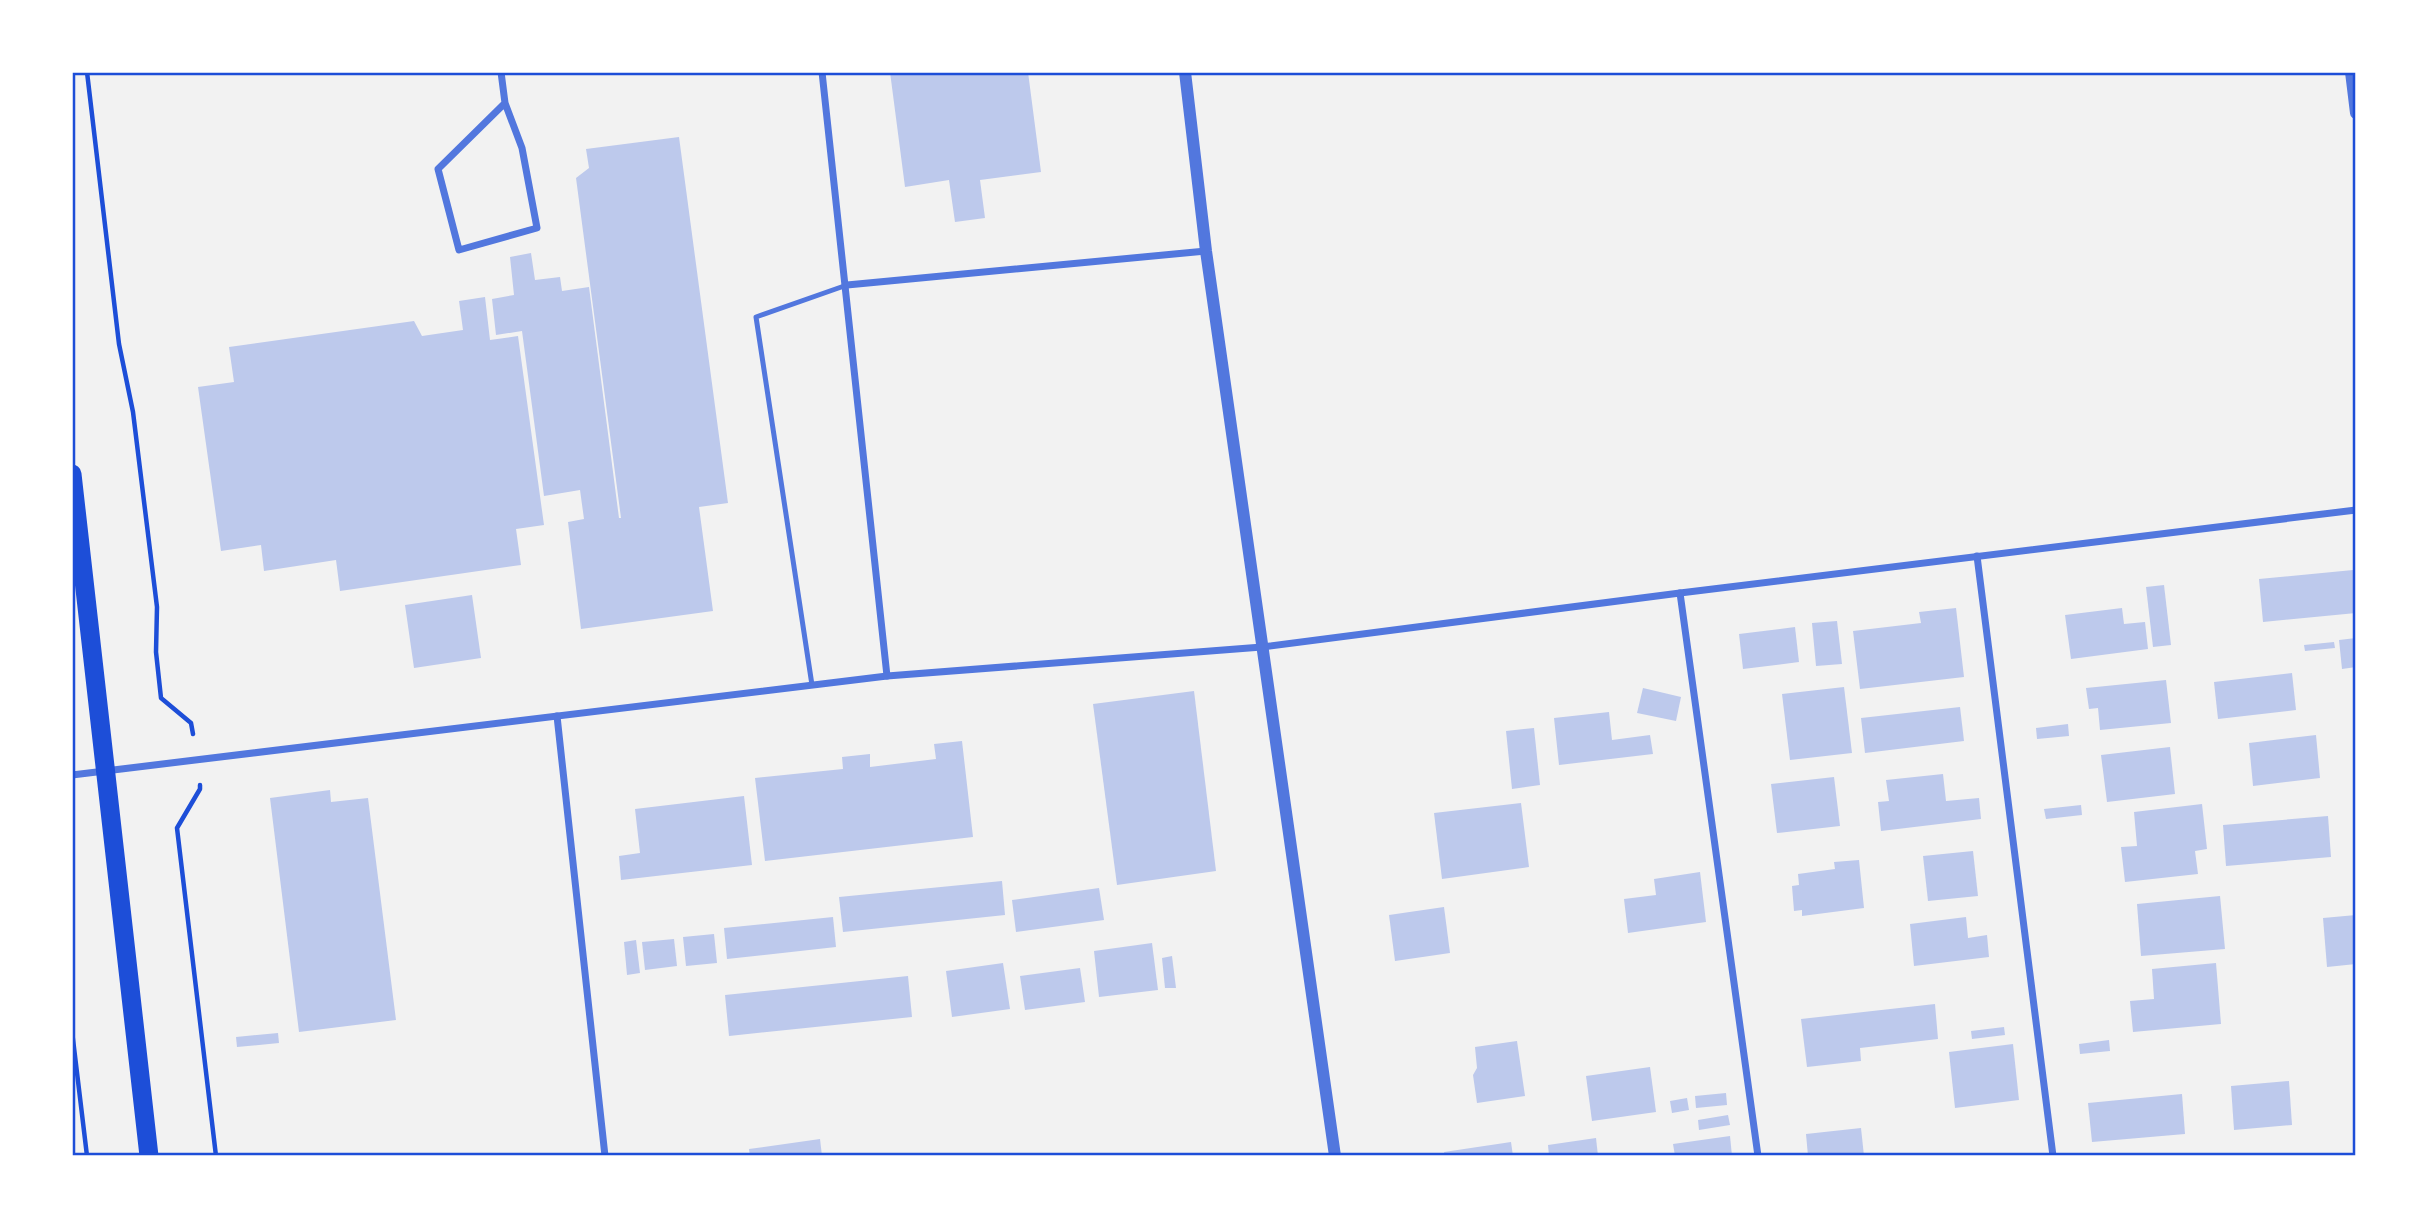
<svg xmlns="http://www.w3.org/2000/svg" width="2428" height="1228" font-family="'Golos Text',sans-serif">
<style>
.building{fill:#bdc9ec}
.lines{fill:none;stroke-linecap:round;stroke-linejoin:round}
.path{stroke:#1d4ed8;stroke-width:4.5}
.service{stroke:#5277de;stroke-width:5}
.minor{stroke:#5277de;stroke-width:7}
.tertiary{stroke:#5277de;stroke-width:12}
.trunk{stroke:#1d4ed8;stroke-width:19}
.neatline{fill:none;stroke:#1d4ed8;stroke-width:2.5}
</style>
<rect width="100%" height="100%" fill="#f2f2f2"/>
<g class="building">
<path d="M890,72h138l13,100 -61,8 5,38 -30,4 -6,-42 -44,7z"/>
<path d="M679,137l49,366 -29,4 14,104 -132,18 -13,-107 16,-3 -4,-29 -36,6 -22,-165 -26,4 -4,-36 22,-4 -4,-38 21,-4 4,27 25,-3 2,14 27,-4 30,231h2l-45,-340 13,-10 -3,-19z"/>
<path d="M485,297l5,43 28,-4 26,189 -28,4 5,36 -181,26 -4,-31 -72,11 -3,-26 -40,6 -23,-164 36,-5 -5,-35 185,-26 8,15 41,-6 -4,-29z"/>
<path d="M2353,570l3,43 -93,9 -4,-43z"/>
<path d="M2164,585l7,60 -18,2 -7,-60z"/>
<path d="M472,595l9,63 -67,10 -9,-63z"/>
<path d="M1956,608l8,69 -104,12 -7,-58 68,-8 -2,-11z"/>
<path d="M2122,608l2,16 21,-2 3,27 -77,10 -6,-44z"/>
<path d="M1837,621l5,43 -26,2 -4,-43z"/>
<path d="M1795,627l4,35 -56,7 -4,-35z"/>
<path d="M2356,638v29l-14,2 -3,-29z"/>
<path d="M2334,642l1,6 -30,3 -1,-6z"/>
<path d="M2292,673l4,37 -78,9 -4,-37z"/>
<path d="M2166,680l5,43 -71,7 -2,-22 -9,1 -3,-21z"/>
<path d="M1844,687l8,66 -62,7 -8,-66z"/>
<path d="M1643,688l38,9 -5,24 -39,-8z"/>
<path d="M1194,691l22,180 -99,14 -24,-181z"/>
<path d="M1960,707l4,34 -99,12 -4,-35z"/>
<path d="M1609,712l3,28 38,-5 3,19 -94,11 -5,-47z"/>
<path d="M2068,724l1,12 -32,3 -1,-11z"/>
<path d="M1534,728l6,57 -28,4 -6,-58z"/>
<path d="M2316,735l4,43 -67,8 -4,-43z"/>
<path d="M962,741l11,96 -208,24 -10,-83 88,-9 -1,-12 28,-3v13l66,-8 -2,-15z"/>
<path d="M2170,747l5,47 -68,8 -6,-47z"/>
<path d="M1943,774l3,27 33,-3 2,21 -100,12 -3,-29 11,-1 -3,-21z"/>
<path d="M1834,777l6,49 -63,7 -6,-49z"/>
<path d="M330,790l1,12 37,-4 28,222 -97,12 -29,-234z"/>
<path d="M744,796l8,69 -131,15 -2,-24 21,-3 -5,-44z"/>
<path d="M1521,803l8,64 -87,12 -8,-66z"/>
<path d="M2202,804l5,45 -12,2 3,23 -73,8 -4,-35 16,-1 -3,-34z"/>
<path d="M2081,805l1,10 -36,4 -2,-10z"/>
<path d="M2328,816l3,41 -105,9 -3,-41z"/>
<path d="M1973,851l5,45 -50,5 -5,-45z"/>
<path d="M1859,860l5,48 -62,8v-6l-8,1 -2,-25 7,-1 -1,-11 37,-5 -1,-7z"/>
<path d="M1700,872l6,50 -78,11 -4,-34 32,-4 -2,-16z"/>
<path d="M1002,881l3,34 -162,17 -4,-35z"/>
<path d="M1099,888l5,32 -88,12 -4,-32z"/>
<path d="M2220,896l5,53 -84,7 -4,-52z"/>
<path d="M1444,907l6,46 -55,8 -6,-46z"/>
<path d="M2356,915v49l-29,3 -4,-49z"/>
<path d="M833,917l3,30 -109,12 -3,-31z"/>
<path d="M1966,917l2,21 19,-3 2,22 -75,9 -4,-42z"/>
<path d="M714,934l3,29 -31,3 -3,-29z"/>
<path d="M674,939l3,27 -32,4 -3,-28z"/>
<path d="M636,940l4,33 -13,2 -3,-33z"/>
<path d="M1152,943l6,47 -59,7 -5,-46z"/>
<path d="M1172,956l4,32h-11l-3,-30z"/>
<path d="M1003,963l7,46 -58,8 -6,-46z"/>
<path d="M2216,963l5,61 -88,8 -3,-31 24,-2 -2,-30z"/>
<path d="M1080,968l5,34 -60,8 -5,-34z"/>
<path d="M908,976l4,41 -183,19 -4,-41z"/>
<path d="M1935,1004l3,35 -78,9 1,13 -54,6 -6,-48z"/>
<path d="M2004,1027l1,8 -33,4 -1,-8z"/>
<path d="M278,1033l1,10 -42,4 -1,-10z"/>
<path d="M2109,1040l1,11 -30,3 -1,-10z"/>
<path d="M1517,1041l8,55 -48,7 -4,-28 4,-7 -2,-21z"/>
<path d="M2013,1044l6,56 -64,8 -6,-56z"/>
<path d="M1650,1067l6,45 -64,9 -6,-45z"/>
<path d="M2289,1081l3,44 -58,5 -3,-44z"/>
<path d="M1726,1093l1,12 -31,3 -1,-12z"/>
<path d="M2182,1094l3,40 -93,8 -4,-39z"/>
<path d="M1687,1098l2,12 -17,3 -2,-12z"/>
<path d="M1728,1115l2,10 -31,5 -1,-10z"/>
<path d="M1861,1128l3,28h-56l-2,-22z"/>
<path d="M1730,1136l2,20h-57l-2,-12z"/>
<path d="M1596,1138l2,18h-49l-1,-11z"/>
<path d="M820,1139l2,17h-72l-1,-7z"/>
<path d="M1511,1142l2,14h-68l-1,-4z"/>
</g>
<g class="lines">
<g class="path">
<path d="M87,72l32,272 14,68 24,195 -1,45 5,46 30,25 2,11"/>
<path d="M200,785v4l-23,39 39,328"/>
<path d="M72,1031l15,125"/>
</g>
<path class="service" d="M812,685l-56,-368 91,-32"/>
<g class="minor">
<path d="M501,72l4,31 17,45 15,80 -78,22 -21,-81 67,-66"/>
<path d="M822,72l65,604"/>
<path d="M847,285l359,-34"/>
<path d="M1977,556l76,600"/>
<path d="M1680,593l78,563"/>
<path d="M557,716l48,440"/>
<path d="M72,775l815,-99 375,-29 418,-54 676,-83"/>
</g>
<g class="tertiary">
<path d="M1185,72l21,179 129,905"/>
<path d="M2351,72l5,41"/>
</g>
<path class="trunk" d="M72,474l77,682"/>
</g>
<rect width="2428" height="1228" fill="none" stroke="#ffffff" stroke-width="147"/>
<rect x="74" y="74" width="2280" height="1080" class="neatline"/>
</svg>
